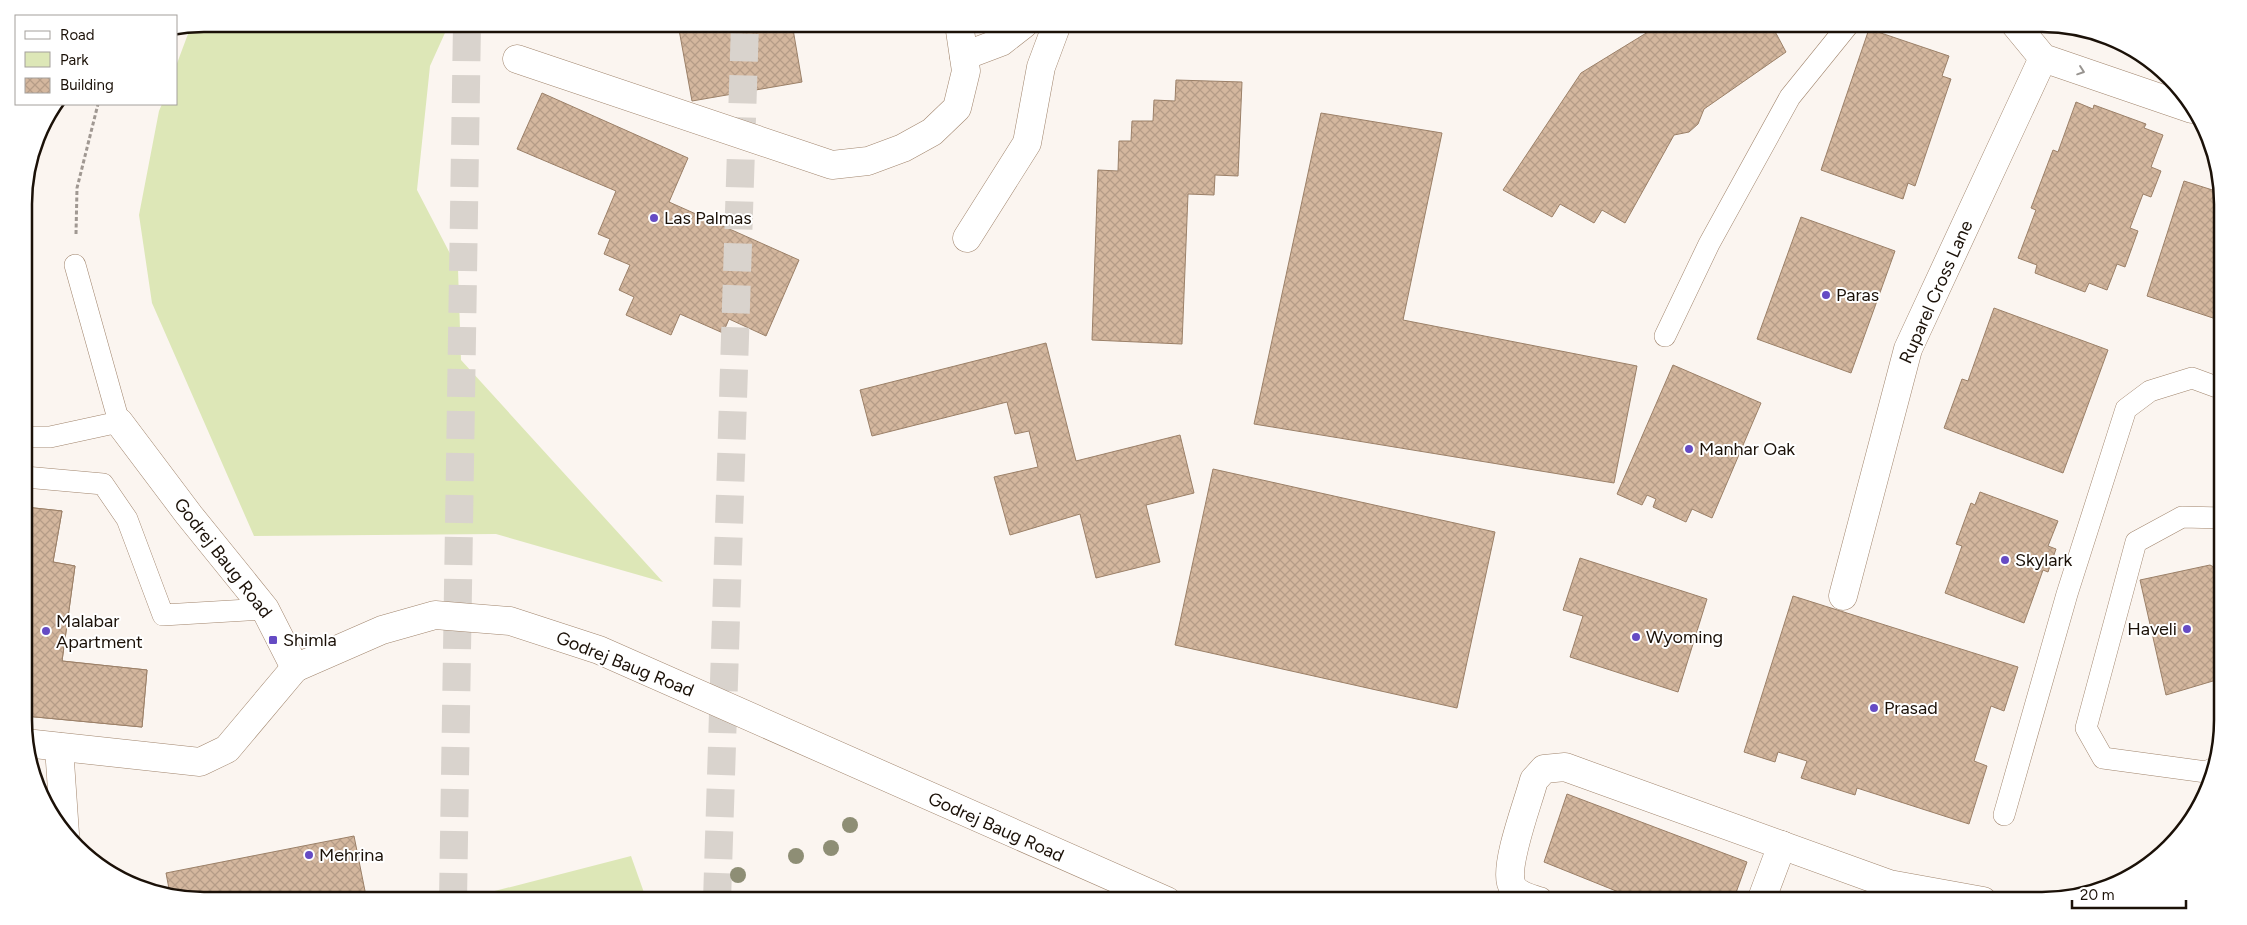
<svg xmlns="http://www.w3.org/2000/svg" width="2247" height="925" font-family="Figtree,sans-serif">
<style>
.park{fill:#dde7b7}
.building{fill:url(#building-cross-hatch);stroke:#9b8068}
.lines{fill:none;stroke-linecap:round;stroke-linejoin:round}
.motorway-tunnel{stroke:#d9d3cd;stroke-width:28;stroke-dasharray:28 14;stroke-linecap:butt}
.service-casing{stroke:#a1856d;stroke-width:22}
.minor-casing{stroke:#a1856d;stroke-width:29}
.path{stroke:#a09892;stroke-width:3;stroke-dasharray:4 2.5;stroke-linecap:butt}
.service{stroke:#fff;stroke-width:21}
.minor{stroke:#fff;stroke-width:28}
.tree{fill:#8e8e75}
.oneway{stroke:#989490}
.poi-dot{fill:#654bc4;stroke:#fff;stroke-width:2}
.labels{text-anchor:middle;stroke-width:4;stroke-linejoin:round;paint-order:stroke}
.poi-label{font-size:18px;fill:#1b1108;stroke:#fff;text-anchor:start}
.street-label{font-size:18px;fill:#1b1108;stroke:#fff}
.rim{fill:none;stroke:#1b1108;stroke-width:2.5}
</style>
<defs>
<pattern id="building-cross-hatch" width="8" height="8" patternUnits="userSpaceOnUse" patternTransform="scale(1.25)"><rect width="8" height="8" fill="#d4b79e"/><path d="M0 0l8 8M0 8l8-8" fill="none" stroke="#b59c87"/></pattern>
</defs>
<rect width="100%" height="100%" fill="#fbf5f0"/>
<g class="park">
<path d="M205,24h244l-19,42 -13,124 41,79 3,91 202,222 -167,-48 -242,2 -102,-233 -13,-88 20,-104 3,-7h14v-38l15,-40z"/>
<path d="M631,856l16,45h-191z"/>
</g>
<g class="building">
<path d="M678,24h126v3l-11,2 9,53 -110,19z"/>
<path d="M1661,24h63l1,2 5,-2h41l15,28 -82,57 -6,15 -9,8 -15,3 -49,88 -23,-13 -8,13 -34,-19 -8,13 -49,-27 78,-117z"/>
<path d="M1869,29l80,27 -7,20 9,3 -36,107 -7,-3 -5,16 -82,-29z"/>
<path d="M1176,80l66,2 -4,94 -23,-1 -1,20 -26,-1 -6,150 -90,-4 6,-170 20,1 1,-30h12l1,-20h21l1,-21 21,1z"/>
<path d="M542,93l146,65 -19,44 130,58 -33,76 -37,-17 -6,14 -43,-19 -9,21 -45,-20 8,-18 -15,-7 11,-25 -26,-11 6,-15 -12,-5 18,-43 -99,-42z"/>
<path d="M2076,102l17,7 1,-4 52,19 -2,4 19,7 -12,32 10,4 -10,26 -8,-3 -13,34 8,3 -13,36 -8,-3 -10,26 -18,-7 -4,9 -50,-19 2,-8 -19,-7 18,-48 -5,-2 22,-58 5,2z"/>
<path d="M1321,113l121,20 -39,187 234,46 -23,117 -360,-59z"/>
<path d="M2184,181l38,12v128l-75,-25z"/>
<path d="M1801,217l94,34 -44,122 -94,-34z"/>
<path d="M1994,308l114,42 -45,123 -119,-45 18,-49 6,2z"/>
<path d="M1046,343l30,118 104,-26 14,58 -48,12 14,57 -64,16 -16,-64 -70,21 -16,-58 44,-10 -9,-36 -14,3 -8,-32 -135,34 -12,-46z"/>
<path d="M1673,365l88,38 -49,115 -20,-9 -6,13 -33,-15 3,-8 -9,-4 -5,10 -25,-11z"/>
<path d="M1213,469l282,63 -38,176 -282,-63z"/>
<path d="M1980,492l78,29 -10,25 8,3 -8,23 -5,-2 -19,53 -79,-30 17,-47 -6,-2 15,-41 4,2z"/>
<path d="M25,507l37,4 -9,51 22,4 -13,95 85,9 -5,57 -117,-11v-116l3,-35 -3,-1z"/>
<path d="M25,507l37,4 -9,51 22,4 -13,95 85,9 -5,57 -117,-11z"/>
<path d="M1580,558l127,41 -29,93 -108,-35 13,-41 -20,-6z"/>
<path d="M2210,565l13,7v106l-57,17 -26,-115z"/>
<path d="M1793,596l225,71 -14,44 -13,-5 -17,55 13,5 -18,58 -112,-36 -2,7 -54,-17 6,-17 -29,-9 -3,10 -31,-10z"/>
<path d="M1567,794l180,68 -14,39h-92l-97,-39z"/>
<path d="M354,836l13,65h-163l-34,-7 -4,-21z"/>
</g>
<g class="lines">
<g class="motorway-tunnel">
<path d="M453,901l14,-877"/>
<path d="M717,901l28,-877"/>
</g>
<g class="service-casing">
<g id="service">
<path d="M1665,336l44,-92 81,-147 59,-73"/>
<path d="M25,437h25l69,-15 -44,-157"/>
<path d="M25,477l78,7 24,35 36,96 102,-6"/>
<path d="M2214,768l-8,4 -103,-14 -17,-30 50,-186 46,-25 41,1"/>
<path d="M2004,815l63,-221 59,-185 24,-18 42,-13 30,11"/>
</g>
</g>
<g class="minor-casing">
<g id="minor">
<path d="M2015,24l28,34 149,51"/>
<path d="M964,56l37,-14 23,-18"/>
<path d="M517,59l315,106 36,-4 35,-13 29,-16 25,-24 9,-37 -7,-47"/>
<path d="M967,238l60,-95 14,-76 16,-43"/>
<path d="M119,422l70,93 76,94 30,59 87,-38 53,-15 75,6 89,29 568,251"/>
<path d="M1843,596l65,-247 135,-291"/>
<path d="M25,743l175,19 27,-13 68,-81"/>
<path d="M59,747l6,87"/>
<path d="M1539,901c-10,-3 -25,-7 -28,-18 -6,-21 17,-80 23,-103l10,-11 21,-2 324,117 94,17"/>
<path d="M1761,901l21,-56"/>
</g>
</g>
<path class="path" d="M76,234l1,-46 21,-84"/>
<use href="#service" class="service"/>
<use href="#minor" class="minor"/>
</g>
<g class="tree">
<circle cx="850" cy="825" r="8"/>
<circle cx="831" cy="848" r="8"/>
<circle cx="796" cy="856" r="8"/>
<circle cx="738" cy="875" r="8"/>
</g>
<defs><path id="oneway-chevron" d="M-2-3.5L2.5 0L-2 3.5" fill="none" stroke-width="1.6" stroke-linecap="round" stroke-linejoin="round" transform="scale(1.25)"/></defs>
<use class="oneway" href="#oneway-chevron" transform="translate(2081 71) rotate(19)"/>
<g class="poi-dot">
<circle cx="654" cy="218" r="5"/>
<circle cx="1826" cy="295" r="5"/>
<circle cx="1689" cy="449" r="5"/>
<circle cx="2005" cy="560" r="5"/>
<circle cx="2187" cy="629" r="5"/>
<circle cx="46" cy="631" r="5"/>
<circle cx="1636" cy="637" r="5"/>
<rect x="268" y="635" width="10" height="10" rx="2.5"/>
<circle cx="1874" cy="708" r="5"/>
<circle cx="309" cy="855" r="5"/>
</g>
<g class="labels">
<g class="poi-label">
<text x="664" y="224">Las Palmas</text>
<text x="1836" y="301">Paras</text>
<text x="1699" y="455">Manhar Oak</text>
<text x="2015" y="566">Skylark</text>
<text x="56" y="627">Malabar<tspan x="56" dy="21">Apartment</tspan></text>
<text x="2177" y="635" text-anchor="end">Haveli</text>
<text x="1646" y="643">Wyoming</text>
<text x="283" y="646">Shimla</text>
<text x="1884" y="714">Prasad</text>
<text x="319" y="861">Mehrina</text>
</g>
<g class="street-label">
<text transform="translate(1936 292) rotate(-66)" y="6">Ruparel Cross Lane</text>
<text transform="translate(223 558) rotate(52)" y="6">Godrej Baug Road</text>
<text transform="translate(625 664) rotate(22)" y="6">Godrej Baug Road</text>
<text transform="translate(996 827) rotate(24)" y="6">Godrej Baug Road</text>
</g>
</g>
<path d="M0 0H2247V925H0ZM204 32H2042A172 172 0 0 1 2214 204V720A172 172 0 0 1 2042 892H204A172 172 0 0 1 32 720V204A172 172 0 0 1 204 32Z" fill="#fff" fill-rule="evenodd"/>
<path class="rim" d="M204 32H2042A172 172 0 0 1 2214 204V720A172 172 0 0 1 2042 892H204A172 172 0 0 1 32 720V204A172 172 0 0 1 204 32Z"/>
<rect x="15" y="15" width="162" height="90" fill="#ffffff" stroke="#a4a09c"/>
<rect x="25" y="31" width="25" height="8" fill="#ffffff" stroke="#a4a09c"/>
<text x="60" y="40" font-size="15" fill="#1b1108">Road</text>
<rect x="25" y="52" width="25" height="15" fill="#dde7b7" stroke="#a4a09c"/>
<text x="60" y="65" font-size="15" fill="#1b1108">Park</text>
<rect x="25" y="78" width="25" height="15" fill="url(#building-cross-hatch)" stroke="#a4a09c"/>
<text x="60" y="90" font-size="15" fill="#1b1108">Building</text>
<path d="M2072 900v8h114v-8" fill="none" stroke="#1b1108" stroke-width="2.5"/>
<text x="2080" y="900" font-size="15" fill="#1b1108" stroke="#ffffff" stroke-width="4" paint-order="stroke">20 m</text>
</svg>
